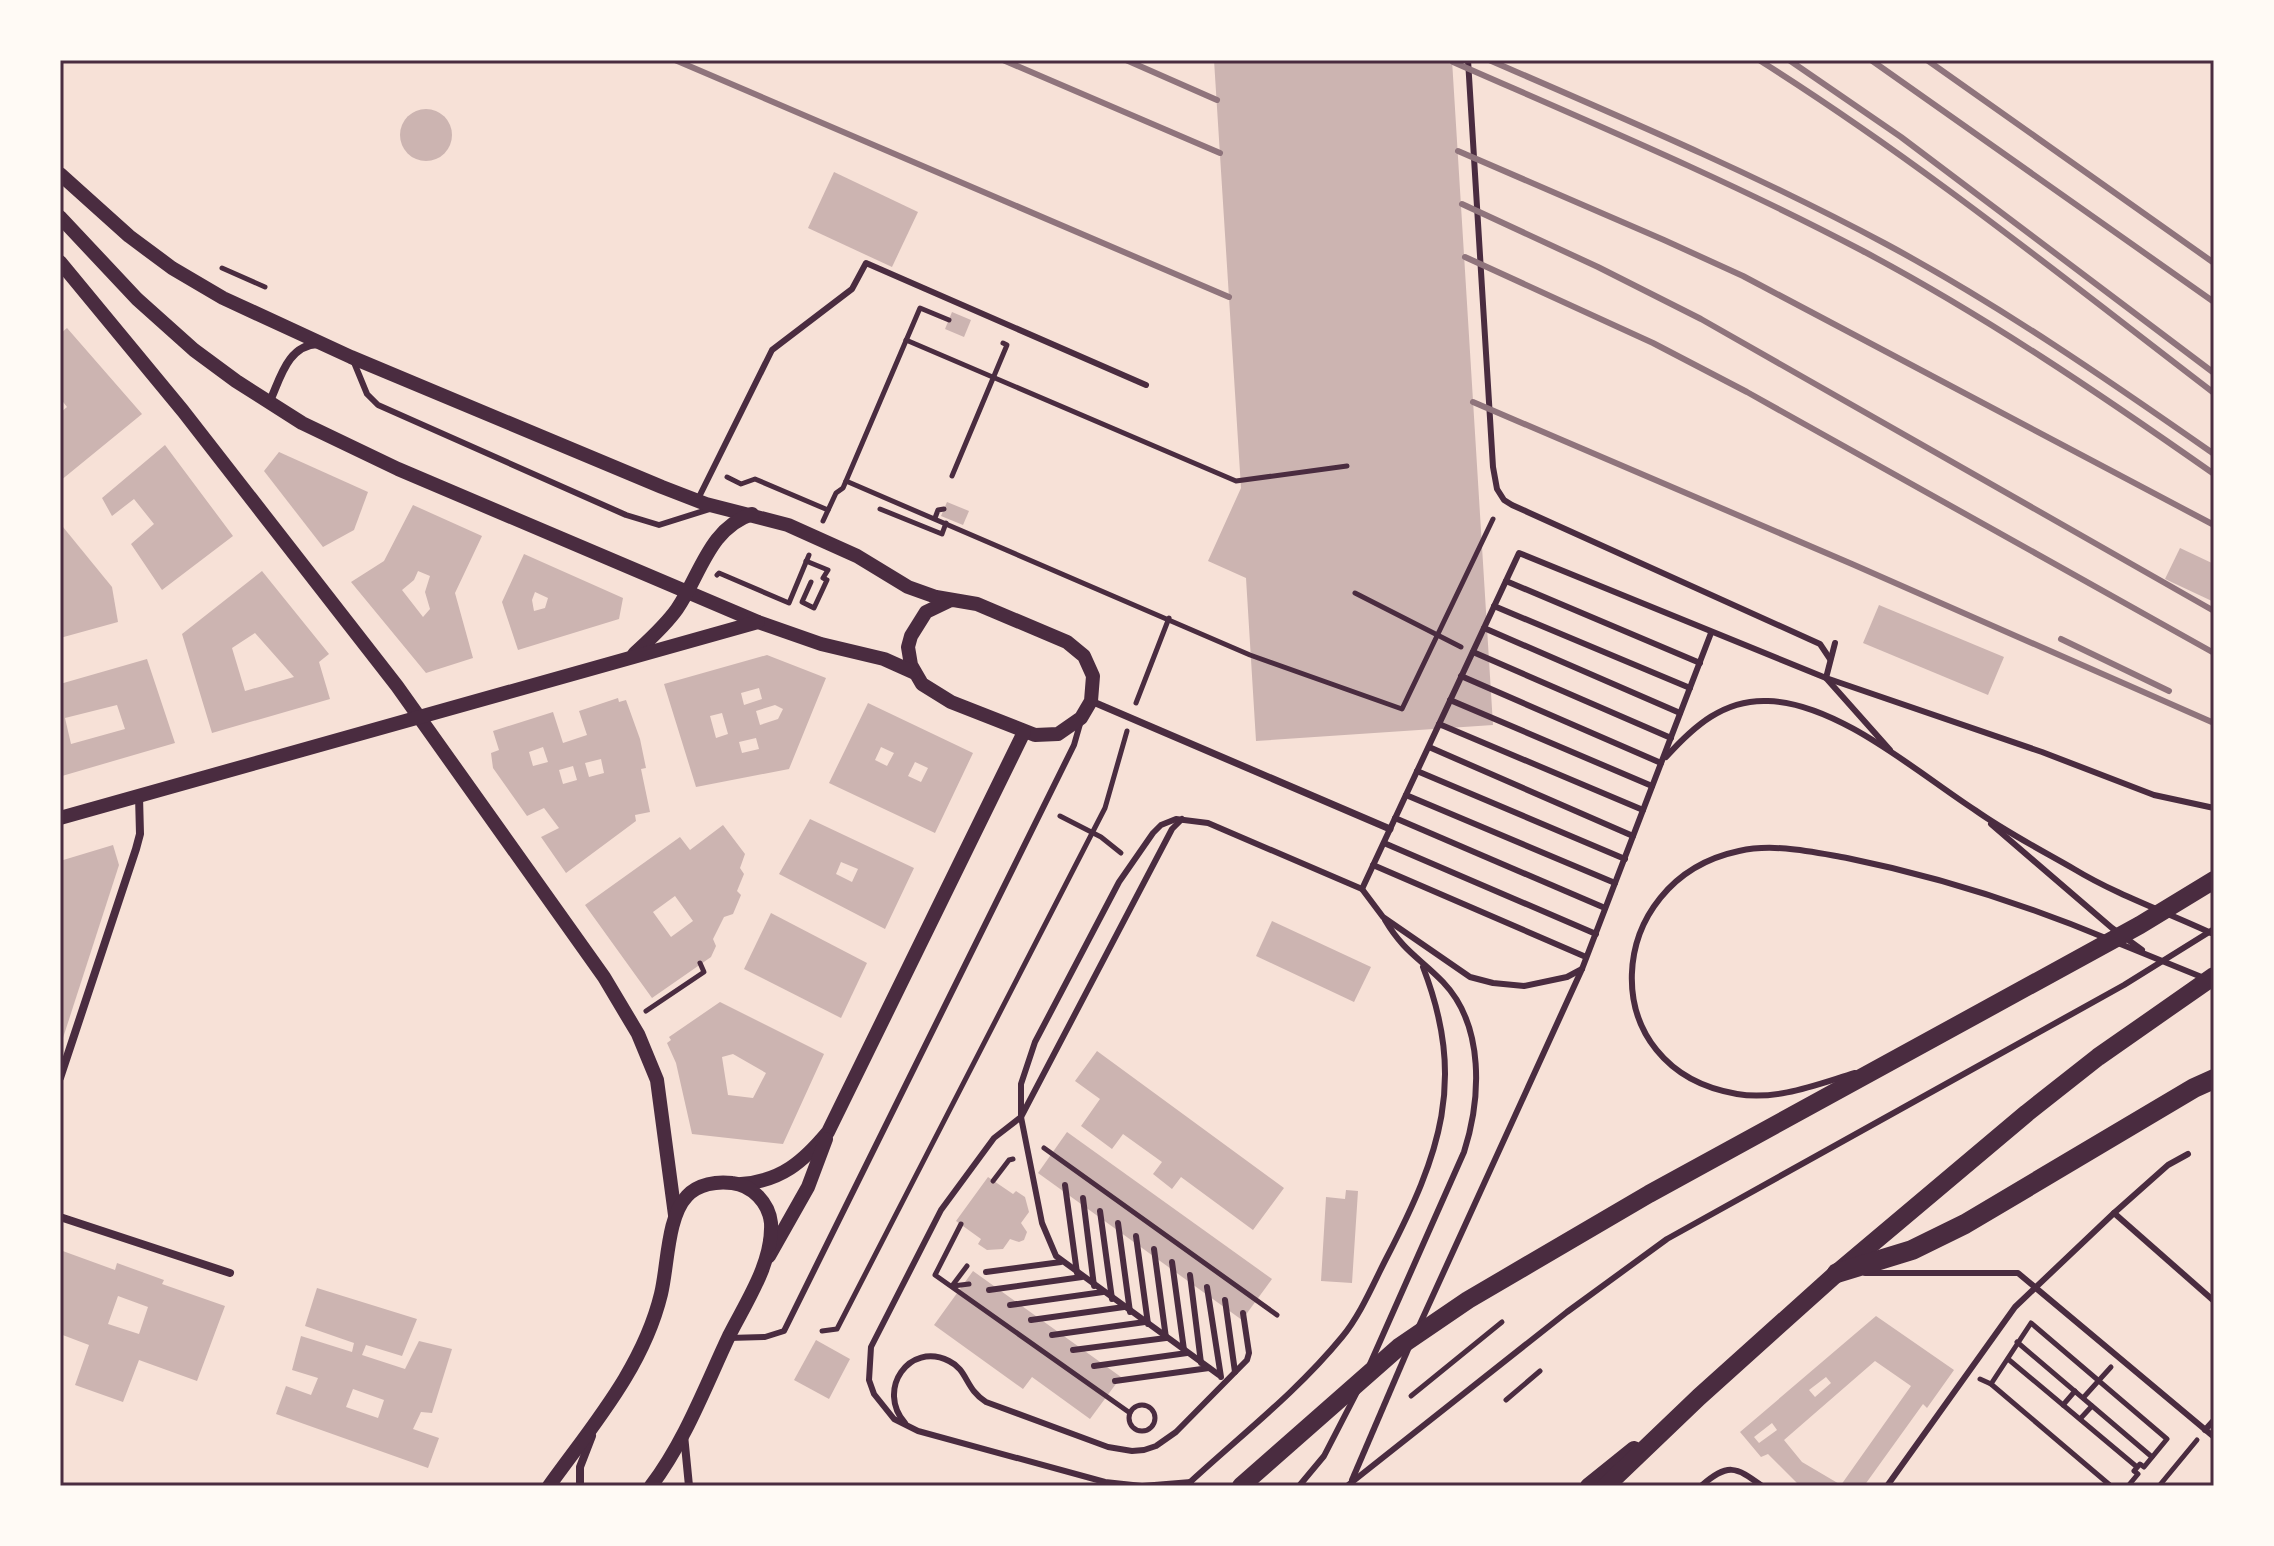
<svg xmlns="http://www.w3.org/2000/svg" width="2274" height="1546" font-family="Lato,sans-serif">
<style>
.building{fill:#ccb4b1;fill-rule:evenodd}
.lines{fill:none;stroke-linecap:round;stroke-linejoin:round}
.path{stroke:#4a2c40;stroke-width:5}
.service{stroke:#4a2c40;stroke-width:6}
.pedestrian{stroke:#4a2c40;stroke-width:7}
.minor{stroke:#4a2c40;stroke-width:8}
.tertiary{stroke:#4a2c40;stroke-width:14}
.secondary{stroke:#4a2c40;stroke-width:16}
.primary{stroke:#4a2c40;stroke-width:18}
.trunk{stroke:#4a2c40;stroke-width:20}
.rail{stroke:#8f747c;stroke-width:6}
.neatline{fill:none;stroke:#4a2c40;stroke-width:3}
</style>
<rect width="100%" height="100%" fill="#f7e1d7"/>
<g class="building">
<path d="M1214,60h238l41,665 -237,16 -10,-163 -38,-17 33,-73z"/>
<circle cx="426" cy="135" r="26"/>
<path d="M834,172l84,40 -26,55 -84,-39z"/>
<path d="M952,312l19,8 -7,17 -19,-8z"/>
<path d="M67,328l75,86 -82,67v-68l7,-6 -7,-9v-64z"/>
<path d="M165,445l68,91 -71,54 -31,-46 23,-20 -20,-25 -22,17 -10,-18z"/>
<path d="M279,452l89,40 -14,38 -31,17 -59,-76z"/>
<path d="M947,502l22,9 -6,14 -22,-9z"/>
<path d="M413,505l69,31 -27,57 18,65 -47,15 -75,-91 33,-21zM418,571l12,5 -5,16 5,17 -7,8 -21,-27 12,-10z"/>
<path d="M63,527l49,60 6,35 -58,16v-110z"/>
<path d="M2180,548l34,16v38l-49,-23z"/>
<path d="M524,554l99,44 -4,21 -101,31 -16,-48zM535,592l13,6 -3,10 -11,3 -2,-11z"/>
<path d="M262,571l67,83 -10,8 11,37 -118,34 -30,-99zM255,633l39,44 -49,14 -13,-43z"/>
<path d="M1879,605l125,52 -16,38 -125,-52z"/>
<path d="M767,655l59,23 -37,91 -93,18 -32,-103zM759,688l3,11 -18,6 -3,-12zM775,705l8,4 -5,10 -18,6 -4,-14zM722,713l6,21 -12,4 -6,-22zM756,738l3,11 -17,4 -3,-11z"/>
<path d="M147,659l28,84 -113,33 -2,-92zM117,705l8,24 -54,15 -6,-26z"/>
<path d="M618,698l1,4 7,-2 14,39 6,29 -5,1 9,43 -15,3 1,6 -70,52 -25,-36 18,-9 -15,-20 -17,8 -34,-48 -2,-15 8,-3 -6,-19 60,-19 10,31 24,-8 -8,-24zM543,747l5,15 -15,4 -4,-14zM601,759l3,14 -15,4 -4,-14zM573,766l4,14 -14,4 -4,-14z"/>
<path d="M868,703l105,50 -38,80 -106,-50zM881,747l13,6 -7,13 -12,-6zM915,762l13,6 -7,14 -13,-6z"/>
<path d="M810,819l104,49 -29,61 -106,-55zM841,862l17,7 -6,13 -16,-8z"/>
<path d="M723,825l22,29 -5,14 4,6 -7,17 4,4 -8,19 -9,3 -11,22 3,7 -5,11 -59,41 -67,-93 95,-68 10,13zM675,896l18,25 -22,16 -18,-25z"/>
<path d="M113,845l6,20 -57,176 -2,-8v-172z"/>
<path d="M771,913l96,50 -26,55 -97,-49z"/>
<path d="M1272,921l99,46 -17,35 -98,-46z"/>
<path d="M720,1002l104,52 -41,90 -91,-10 -16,-71 -9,-20 4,-3 -2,-3zM733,1054l33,19 -13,25 -25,-3 -6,-38z"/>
<path d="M1097,1051l187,137 -31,42 -72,-53 -9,12 -19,-15 9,-12 -39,-28 -11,15 -31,-23 19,-27 -25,-18z"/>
<path d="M1067,1132l205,147 -30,41 -204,-147z"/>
<path d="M988,1177l25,17 3,-3 9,6 4,15 -8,11 6,9 -3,8 -5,2 -9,-3 -7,10 -16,1 -9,-6 3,-5 -25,-18z"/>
<path d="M1346,1190l12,1 -6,92 -31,-2 5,-84 19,2z"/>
<path d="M60,1250l55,20 2,-7 47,17 -2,4 63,22 -28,75 -58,-21 -16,42 -48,-17 14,-40 -29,-11zM118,1296l30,11 -9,27 -31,-10z"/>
<path d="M973,1271l148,106 -31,42 -58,-42 -9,12 -89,-64z"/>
<path d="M317,1288l100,31 -15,37 -36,-11 -4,10 43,14 14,-28 33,8 -20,64 -11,-1 -8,17 26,9 -11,30 -152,-54 10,-28 25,9 7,-17 -26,-8 9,-34 51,16 2,-9 -49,-17zM353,1389l31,11 -6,18 -32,-11z"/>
<path d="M1876,1316l78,54 -27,38 -4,-4 -59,82h-64l-32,-32 -7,3 -21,-25zM1875,1361l36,25 -70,99 -39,-23 -18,-22zM1826,1377l5,6 -16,14 -6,-7zM1772,1423l5,7 -18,13 -5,-6z"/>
<path d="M816,1340l34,19 -21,40 -35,-19z"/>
</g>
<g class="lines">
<g class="path">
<path d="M222,268l43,19"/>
<path d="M906,340l330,141 111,-15"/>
<path d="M952,476l55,-131 -4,-2"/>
<path d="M727,477l14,7 14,-5 73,31"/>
<path d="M846,481l404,174 152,54 91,-190"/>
<path d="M880,509l62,25 4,-11"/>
<path d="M935,518l3,-8 6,-1"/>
<path d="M823,521l13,-28 7,-5 77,-180 29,12"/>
<path d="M806,561l22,9 -5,8 4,2 -13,28 -12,-6 9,-20"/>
<path d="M717,575l2,-2 70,30 20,-48"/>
<path d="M1355,593l106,54"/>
<path d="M1136,703l33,-85"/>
<path d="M1060,816l41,21 20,16"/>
<path d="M646,1011l58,-39 -4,-9"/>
<path d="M1044,1148l233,167"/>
<path d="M993,1181l16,-21 4,-1"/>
<path d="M961,1224l-26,51 195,138"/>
<path d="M952,1286l15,-20"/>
<path d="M953,1286l16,-2"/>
<path d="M822,1331l15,-2 268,-521 22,-77"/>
<path d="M2017,1342l135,115"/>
<path d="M2008,1359l129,108"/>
<path d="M1980,1379l11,5 120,102"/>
<path d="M1991,1384l40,-61 136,116 -23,28 -4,-3 -6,7 4,3 -10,12"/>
<path d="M1411,1396l91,-74"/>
<path d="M2083,1398l28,-31"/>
<path d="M1506,1400l34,-29"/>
<circle cx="1142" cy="1418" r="13"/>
<path d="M2063,1405l12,-14"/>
<path d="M2080,1419l12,-13"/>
<path d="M2159,1486l38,-46"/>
</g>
<g class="service">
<path d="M1468,60l25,407 4,22 7,11 8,5 308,139 10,15"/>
<path d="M353,360l14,34 11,11 248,110 33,10 51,-16"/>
<path d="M697,501l75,-151 80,-61 14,-26 280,122"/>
<path d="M1506,581l194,82"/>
<path d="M1494,606l196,82"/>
<path d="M1484,628l196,85"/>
<path d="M1835,643l-9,35 64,72"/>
<path d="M1473,652l198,86"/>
<path d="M1461,676l200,87"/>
<path d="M1450,700l202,86"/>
<path d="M1439,724l204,86"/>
<path d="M1429,747l204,89"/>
<path d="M1666,757c28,-31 58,-58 102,-56 70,2 150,72 207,109 31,22 66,40 99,59 43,26 92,43 137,64"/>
<path d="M1417,771l208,88"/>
<path d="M1406,795l209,88"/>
<path d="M1395,818l210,90"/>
<path d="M1182,819l-10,10 -151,288 -27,21 -53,72 -70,137 -2,33 5,14 20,25 24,12 187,51 37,4 49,-4"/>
<path d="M1991,824l121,104 30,22"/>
<path d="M1384,843l212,91"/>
<path d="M1373,865l213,92"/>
<path d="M1362,889l157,-336 307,125 216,74 112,43 60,13"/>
<path d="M2118,943l86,35"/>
<path d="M1855,1073c-37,11 -78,28 -118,21 -146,-24 -135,-214 2,-243 35,-8 73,1 108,7 89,18 177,46 261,81"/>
<path d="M1065,1185l12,88"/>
<path d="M1083,1198l11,88"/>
<path d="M1100,1211l12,88"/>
<path d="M2114,1213l100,88"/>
<path d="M1118,1223l12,89"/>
<path d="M1136,1236l12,88"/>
<path d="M1154,1249l12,89"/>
<path d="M1172,1262l12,88"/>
<path d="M986,1272l75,-10"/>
<path d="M1865,1273h153l196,164"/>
<path d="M1190,1275l11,88"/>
<path d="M1207,1287l14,90"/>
<path d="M989,1290l93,-13"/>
<path d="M1225,1300l10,72"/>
<path d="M1010,1305l93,-13"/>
<path d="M1031,1320l93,-13"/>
<path d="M1419,1326l163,-357 129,-336"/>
<path d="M1052,1335l93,-13"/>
<path d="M729,1338l36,-1 19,-6 290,-586 6,-21"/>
<path d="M1073,1350l93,-12"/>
<path d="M1370,1364l94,-212c17,-53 21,-126 -21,-170 -23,-24 -39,-30 -58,-62"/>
<path d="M1094,1366l93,-13"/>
<path d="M1219,1375l-163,-119 -14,-33 -21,-106v-33l14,-42 84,-160 34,-49 8,-8 15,-6 32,4 154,66 21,28 87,60 23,6 31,3 43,-9 15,-8"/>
<path d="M1115,1381l94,-13"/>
<path d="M905,1423c-29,-33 4,-82 44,-62 19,9 16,28 37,41l122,45 24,4 12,-1 12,-4 20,-14 71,-72 2,-7 -6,-40"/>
<path d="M2205,1430l9,-10"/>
<path d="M1352,1480l57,-133"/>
<path d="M1188,1484c52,-48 109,-92 154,-147 19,-23 31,-53 45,-80 53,-103 80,-176 36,-290"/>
<path d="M1299,1486l25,-30 33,-64"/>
<path d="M1347,1486l220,-174 100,-73 457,-254 90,-56"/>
<path d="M1701,1486c27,-23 34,-20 61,0"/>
<path d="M1887,1486l128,-179 99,-94 54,-48 20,-11"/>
</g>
<path class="pedestrian" d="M1091,701l299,128"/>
<g class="minor">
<path d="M269,403c11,-23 18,-58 49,-59"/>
<path d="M60,1078l76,-229 4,-15 -1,-38"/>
<path d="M60,1217l170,56"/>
<path d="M684,1435l5,51"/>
<path d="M580,1486v-19l12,-31"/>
</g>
<g class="tertiary">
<path d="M60,174l69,62 43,32 51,30 128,59 311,130 44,17 82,21 69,31 51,31 28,10 41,7 90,38 17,14 9,20 -2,25 -10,17 -23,16 -23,1 -84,-33 -29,-18 -11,-19 -3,-18 3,-11 15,-24 25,-12"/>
<path d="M60,217l77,82 57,51 42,31 66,42 96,46 360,153 63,22 63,15 29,13"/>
<path d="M60,262l123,149 214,275 207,291 34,57 19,46 18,135"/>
<path d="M634,654c15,-14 31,-28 43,-45 23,-33 32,-81 75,-95"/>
<path d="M60,818l698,-196"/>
<path d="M741,1184c40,-3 62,-22 87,-52l196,-400"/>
<path d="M769,1256l39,-69 18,-48"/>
<path d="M549,1486c43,-60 94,-118 112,-192 7,-29 6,-77 26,-98 11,-12 30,-15 45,-13 20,2 37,20 39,40 2,40 -25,79 -42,113 -24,51 -44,105 -78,150"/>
</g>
<path class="secondary" d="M1588,1486l46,-37"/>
<g class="primary">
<path d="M1241,1486l158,-139 69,-47 181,-106 491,-269 74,-45"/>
<path d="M1606,1486l93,-89 138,-124 190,-160 71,-56 116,-81"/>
</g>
<path class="trunk" d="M1837,1273l75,-23 53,-26 229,-136 20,-9"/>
<g class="rail">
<path d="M675,60l554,237"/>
<path d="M1003,60l217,93"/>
<path d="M1126,60l91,40"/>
<path d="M1489,60c134,58 268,115 397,184 115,62 222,136 328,210"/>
<path d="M1759,60c159,100 306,219 455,333"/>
<path d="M1789,60l112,77 313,236"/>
<path d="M1871,60l343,242"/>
<path d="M1927,60l287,203"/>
<path d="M1453,62c137,60 275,118 408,188 123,65 239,144 353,224"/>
<path d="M1458,151l206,89 79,36 471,249"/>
<path d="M1462,204l136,63 103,52 513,292"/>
<path d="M1465,257l188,86 94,49 467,261"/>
<path d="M1473,402l379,162 362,159"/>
<path d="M2061,639l108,52"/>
</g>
</g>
<rect width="2274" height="1546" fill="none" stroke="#fffaf5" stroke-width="124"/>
<rect x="62" y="62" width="2150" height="1422" class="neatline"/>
</svg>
